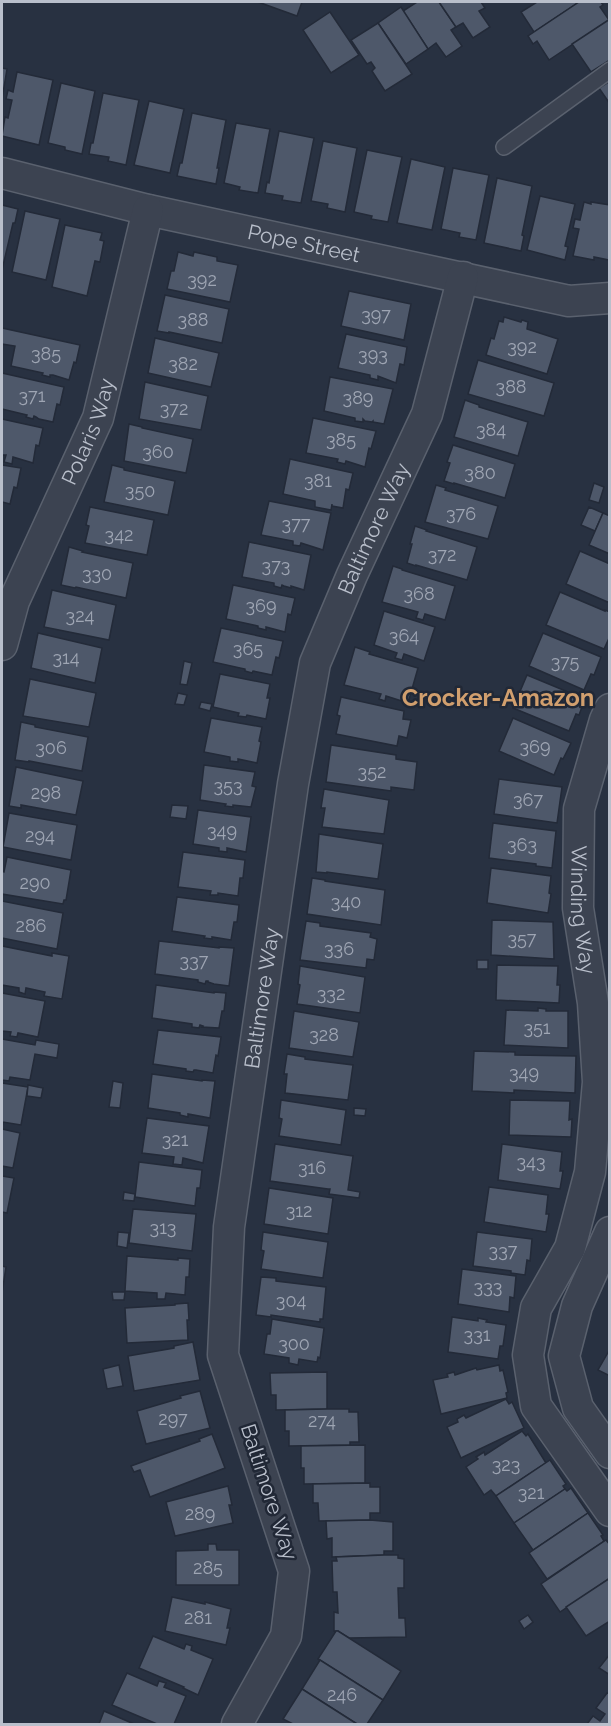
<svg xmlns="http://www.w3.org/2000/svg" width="611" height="1726" font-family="Raleway,sans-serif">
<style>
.building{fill:#4e586a;stroke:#232a38;stroke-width:1.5}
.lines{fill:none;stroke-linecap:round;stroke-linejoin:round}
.service-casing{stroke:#5a616e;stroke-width:18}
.minor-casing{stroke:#5a616e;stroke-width:33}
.service{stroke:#3c4351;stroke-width:15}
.minor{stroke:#3c4351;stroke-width:30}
.labels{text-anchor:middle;stroke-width:5;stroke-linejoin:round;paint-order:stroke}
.number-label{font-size:18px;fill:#9ea5b3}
.street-label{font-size:21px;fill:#b9bfcb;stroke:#212836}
.quarter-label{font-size:24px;font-weight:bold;fill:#d19f6e;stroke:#212836}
</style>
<rect width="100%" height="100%" fill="#283141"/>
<g class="building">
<path d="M258,2h44l-5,14z"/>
<path d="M417,2h22l17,25 -5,3 11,16 -16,11 -10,-14 -8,6 -25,-38z"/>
<path d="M439,2h42l4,6 -6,3 11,16 -17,11 -10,-15 -7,4z"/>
<path d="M537,2h42l-45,30 -13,-20z"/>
<path d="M579,2h22l2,3 -3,2 9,13 -60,40 -12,-19 -4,3 -5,-8z"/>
<path d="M401,7l27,42 -22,15 -28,-41z"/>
<path d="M330,12l29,43 -28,18 -28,-43z"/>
<path d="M610,19v41l-19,12 -19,-28z"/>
<path d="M378,23l34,51 -27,17 -13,-20 3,-3 -4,-6 -4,2 -16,-24z"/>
<path d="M2,68l5,1 -5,30z"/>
<path d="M17,72l36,8 -14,65 -37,-9 3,-19 3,1 4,-18 -6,-1 2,-9 5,2z"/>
<path d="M610,81v23l-11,-16z"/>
<path d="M61,83l34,8 -13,63 -17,-4v-3l-17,-4z"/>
<path d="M103,93l36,7 -13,65 -18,-4 1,-4 -20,-3 2,-11h2z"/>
<path d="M149,101l35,8 -14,64 -36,-8z"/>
<path d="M192,113l34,7 -9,48h2l-3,16 -39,-8 3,-13h2z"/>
<path d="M236,123l34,6 -12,64 -19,-3 1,-3 -16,-4z"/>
<path d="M279,131l35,7 -13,65 -19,-3 1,-4 -18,-3 2,-11 2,1z"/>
<path d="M323,141l34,7 -12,64 -18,-4 1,-4 -17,-3z"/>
<path d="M367,150l35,7 -14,65 -17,-3 1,-3 -18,-4z"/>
<path d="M411,159l34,8 -13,63 -35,-7z"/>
<path d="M453,168l36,7 -13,65 -17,-3 1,-4 -19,-4z"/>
<path d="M497,178l35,8 -10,49 2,1 -3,15 -37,-8z"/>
<path d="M540,196l35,8 -10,42 3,1 -3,13 -38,-10z"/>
<path d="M584,202l7,2v-2l19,3 -1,55 -15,-3v3l-21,-4 6,-27 -6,-1 2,-9 5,1z"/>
<path d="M2,205l16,4 -3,14h-2l-11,47z"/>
<path d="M25,211l35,8 -14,61 -34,-8z"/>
<path d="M65,225l37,8 -2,7 4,1 -4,21 -5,-1 -8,35 -35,-9z"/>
<path d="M178,252l15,4 1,-4 23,5v4l21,4 -8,37 -63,-13 4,-18h3z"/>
<path d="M349,291l62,13 -7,36 -63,-14z"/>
<path d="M165,295l64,14 -7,34 -53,-11v1l-12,-2z"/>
<path d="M504,317l17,5 1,-2 6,2 -1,7 31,10 -11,35 -61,-19 5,-17 3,1 5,-18 4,1z"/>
<path d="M2,328l78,17 -4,18 -2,-1 -5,18 -16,-5h-3v2l-8,-2 1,-2 -32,-7 4,-20 -13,-2z"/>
<path d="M346,334l61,13 -3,18 -4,-1 -4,19 -18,-7v4l-8,-2v-3l-32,-7z"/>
<path d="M155,338l64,15 -8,34 -63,-14z"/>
<path d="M478,360l76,23 -10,33 -76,-22z"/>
<path d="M2,373l62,14 -4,18 -3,-1 -4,18 -14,-3 -3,-2 -2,-1 -1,3 -7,-2 1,-2 -25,-6z"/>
<path d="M330,377l63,12 -9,35 -11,-2v-1l-1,1 -7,-1 -2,-2v3l-8,-1v-3l-31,-7z"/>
<path d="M145,382l63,14 -7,34 -62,-11z"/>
<path d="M465,400l14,5v2l49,15 -10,34 -64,-19z"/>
<path d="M313,418l63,13 -5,18 -2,-1 -4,19 -19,-6 -1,3 -8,-2 1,-3 -32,-6z"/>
<path d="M2,419l41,9 -4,18 -3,-1 -3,18 -20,-6 -1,7 -8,-2 2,-7h-4z"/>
<path d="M129,424l13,3v1l51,11 -7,34 -62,-12z"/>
<path d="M453,445l62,19 -10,34 -51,-15v1l-10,-3 6,-18 -3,-1z"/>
<path d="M290,459l63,14 -4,17 -3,-1 -3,19 -11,-2v-2l-1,6 -16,-3v-6l-32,-7z"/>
<path d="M2,465l19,3 -4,20 -3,-1 -4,17 -8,-2z"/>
<path d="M112,465l12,3v2l51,11 -7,34 -64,-13z"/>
<path d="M594,483l10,4 -5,16 -10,-3z"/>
<path d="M436,485l10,3 -1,2 53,16 -10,33 -63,-17z"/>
<path d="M269,501l62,12 -8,37 -22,-7 -1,3 -7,-1v-4l-32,-6z"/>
<path d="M90,507l64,13 -7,35 -62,-12 4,-17 -3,-1z"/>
<path d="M589,507l14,6 -8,18 -14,-6z"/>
<path d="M603,513l7,3v38l-21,-9z"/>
<path d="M415,526l12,4 -1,1 51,16 -10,33 -51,-15v1l-9,-3 5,-19h-2z"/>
<path d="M249,542l62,13 -7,35 -13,-4v2l-7,-2 -2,-1 -1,3 -7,-2v-3l-32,-6z"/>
<path d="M69,547l14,4 -1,1 51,11 -7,35 -50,-11 -1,1 -14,-3z"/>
<path d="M580,551l30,13v39l-44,-19z"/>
<path d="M393,566l9,3v1l53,16 -10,34 -20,-6 -2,6 -7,-2 2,-6 -36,-10z"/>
<path d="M233,585l62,13 -4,17 -3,-1 -3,18 -19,-5v3l-8,-2v-2l-32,-7z"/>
<path d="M52,590l64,15 -7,35 -65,-13z"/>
<path d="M560,592l45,19v-1l5,2v24l-6,13 -58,-24z"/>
<path d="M384,611l51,16 -11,34 -20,-7 -2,6 -7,-2 2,-5 -23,-8z"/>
<path d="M221,628l62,13 -4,17 -3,-1 -4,18 -19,-4 -1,2 -7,-2v-2l-32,-7z"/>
<path d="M38,633l64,15 -7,35 -64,-15z"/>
<path d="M543,633l58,24 -7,18 -3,-1 -7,16 -55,-24z"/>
<path d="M355,647l15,5 -1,2 49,14 -10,35 -22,-7 -1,5 -6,-2 2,-5 -37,-9z"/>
<path d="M184,661l8,2 -5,22 -7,-1z"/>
<path d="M220,674l50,10 -3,14h3l-4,21 -19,-4 -1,2 -8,-1 1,-3 -26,-6z"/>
<path d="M527,675l58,24 -6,16 -3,-1 -7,17 -56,-23z"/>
<path d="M30,679l66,14 -7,34 -66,-11z"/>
<path d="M178,693l9,2 -3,10 -9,-1z"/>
<path d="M341,697l63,14 -1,8 8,1 -4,18 -8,-2 -2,10 -61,-12 4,-18 -3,-1z"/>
<path d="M201,702l11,2 -2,7 -11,-3z"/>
<path d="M211,718l51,9 -3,14 2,1 -4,21 -19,-4v3l-8,-1v-4l-26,-5z"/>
<path d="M513,718l58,25 -8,16 -2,-1 -7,17 -55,-24z"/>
<path d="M21,722l14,3v2l53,10 -6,34 -53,-10v1l-14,-2z"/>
<path d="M331,745l65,10v4l21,3 -3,28 -23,-3v4l-65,-9z"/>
<path d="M204,765l51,7 -3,14 4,1 -5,20 -18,-2v2l-8,-1 1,-2 -26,-4z"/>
<path d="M16,767l67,14 -7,34 -55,-10v3l-12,-2z"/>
<path d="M499,779l63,8 -5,36 -63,-9z"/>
<path d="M324,789l65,11 -5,34 -62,-7 3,-19h-4z"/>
<path d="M172,805l16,1 -2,13 -16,-2z"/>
<path d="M198,810l53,7 -5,35 -19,-4v4l-8,-1v-3l-26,-4z"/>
<path d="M9,813l68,12 -6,35 -68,-13z"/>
<path d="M493,823l63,8 -4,37 -16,-2v-2l-47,-6z"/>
<path d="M319,834l64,10 -5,35 -51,-7v1l-11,-1z"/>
<path d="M183,852l62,8 -2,18h-3l-2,18 -20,-3v2h-8l1,-4 -33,-4z"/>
<path d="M7,857l64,13 -5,30h-2l-1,4 -61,-10v-23l2,1z"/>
<path d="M491,868l60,8 -2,17 2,1 -3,19 -61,-10z"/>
<path d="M312,878l13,2v1l60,9 -4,35 -74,-11z"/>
<path d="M177,897l62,8 -2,17h-3l-3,18 -19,-3v2l-8,-1 1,-2 -33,-5z"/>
<path d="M2,901l61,12 -6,36 -55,-11z"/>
<path d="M492,920l61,2 1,37 -63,-4z"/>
<path d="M306,921l14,2v3l51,7 -1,4 7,2 -3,21 -7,-1 -1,9 -66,-8z"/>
<path d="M159,941l60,7v-1l15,1 -5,38 -15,-2 -6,-2v-1h-2l-1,3 -7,-2v-2l-43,-6z"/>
<path d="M2,946l50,10v-3l17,3 -7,43 -18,-3 1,-4 -19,-4 -1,6 -6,-2v-4l-17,-3z"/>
<rect x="477" y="960" width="11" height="9"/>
<path d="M497,965l61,1 -1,19h3l-1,18 -63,-3z"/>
<path d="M300,966l65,11 -5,36 -63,-9 3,-19 -2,-1z"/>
<path d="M156,985l58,8v-1l12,1 -2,18h-2l-3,17 -17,-1 1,-1 -3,-1 -1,3 -7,-1v-3l-40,-6z"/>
<path d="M2,993l43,8 -7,36 -20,-4 -1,4 -7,-1 1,-4 -9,-1z"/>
<path d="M538,1008l8,1v2h22v37l-64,-3 2,-35 32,1z"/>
<path d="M294,1011l65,11 -6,35 -64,-9z"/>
<path d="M158,1030l63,7 -3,19 -2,-1 -3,18 -17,-3h-2l-1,2 -7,-1v-2l-33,-5z"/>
<path d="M2,1039l33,6 1,-5 23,4 -2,14 -22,-4 -5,26 -20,-3 -1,4 -7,-1z"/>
<path d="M474,1051l41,1v3l61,1 -1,37 -61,-3v3l-42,-2z"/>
<path d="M287,1054l18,3v2l48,6 -5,35 -63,-7 2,-19h-3z"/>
<path d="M152,1074l50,7v-1l13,1 -5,37 -22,-4v3l-8,-2v-2l-32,-5z"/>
<path d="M113,1081l10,2 -3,25 -11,-1z"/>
<path d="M2,1083l26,4 -7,38 -18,-3 -1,4z"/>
<path d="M28,1085l15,3 -2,10 -14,-2z"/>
<path d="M281,1100l65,10 -5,35 -62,-9 3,-17 -3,-1z"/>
<path d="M510,1100l60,1 -1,19 3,-1 -1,18 -62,-2z"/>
<path d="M354,1108l12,1 -1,7 -11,-1z"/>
<path d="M147,1118l62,8 -6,37 -20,-5 -1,7 -9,-1 1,-7 -32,-4z"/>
<path d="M2,1129l18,4 -7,35 -11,-2z"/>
<path d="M275,1144l78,12 -5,34 12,2 -1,6 -30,-4 1,-5h-2l-58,-8z"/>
<path d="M502,1144l60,8 -2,19h3l-3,18 -62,-9z"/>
<path d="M139,1162l63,8 -2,18h-3l-2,18 -60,-9z"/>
<path d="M2,1176l12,2 -7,35 -5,-1z"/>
<path d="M489,1187l59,8 -2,19h3l-3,18 -62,-10z"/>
<path d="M269,1188l64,10 -5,36 -64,-10z"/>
<path d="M124,1192l11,2 -1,7 -11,-1z"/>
<path d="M133,1209l63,5 -4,37 -63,-8z"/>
<path d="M118,1232l11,1 -2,15 -10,-2z"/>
<path d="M263,1232l65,10 -5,36 -62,-9 3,-18 -3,-1z"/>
<path d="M477,1232l55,7 -2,22 -3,-1 -2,15 -14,-2v-2l-38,-5z"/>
<path d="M127,1256l51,4v-2l12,1 -1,18h-3l-1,18 -19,-2 -1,6h-8v-6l-32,-2z"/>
<path d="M2,1266l4,1 -4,26z"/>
<path d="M462,1269l54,7 -2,22 -4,-1 -1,15 -51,-8z"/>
<path d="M261,1277l15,1v3l50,6 -3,32h-3v3l-49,-7v2l-15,-2z"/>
<path d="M112,1292h13l-1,8h-11z"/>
<path d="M188,1303l1,17h-2l1,20 -61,3 -2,-35 50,-3v-1z"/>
<path d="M452,1317l26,4v-3l9,2 -1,2 20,3 -3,21h-3l-2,13 -50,-7z"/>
<path d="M272,1319l52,9 -4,30 -2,-1 -1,5 -18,-3 -1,6 -9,-2v-5l-25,-4 3,-20h3z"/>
<path d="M193,1342l7,38 -66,11 -6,-35 46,-8v-2z"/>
<path d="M610,1349v27l-12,-6z"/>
<path d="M119,1365l4,21 -16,3 -4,-20z"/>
<path d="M499,1365l1,6 3,-1 5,22 -2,1 1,5 -66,16 -8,-34 15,-3 -1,-3 7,-2 1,3 21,-7 1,2z"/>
<path d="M327,1372v37l-51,1v-15h-5l-1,-22z"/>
<path d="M200,1391l10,37 -64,16 -9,-33 44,-13 -1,-2z"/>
<path d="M506,1399l3,5 3,-2 12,26 -63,30 -14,-31 11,-5 -1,-3 7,-4 2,3z"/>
<path d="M327,1409h22v3h9l1,30h-9v3l-61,1v-15h-4v-21z"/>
<path d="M522,1431l4,5 2,-2 18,29 -50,33 -5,-6 -7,5 -18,-28 12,-8 -2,-2 8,-5 1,3z"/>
<path d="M212,1434l13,34 -75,29 -10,-27 -6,2 -3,-6 69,-25 -1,-2z"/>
<path d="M365,1445v38l-61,1v-16h-3v-22z"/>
<path d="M550,1460l16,24 -3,2 2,3 -51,34 -18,-27z"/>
<path d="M370,1483v4h10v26h-10v7l-51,1 -1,-18h-5v-19z"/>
<path d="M228,1486l4,19h-3l4,18 -58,13 -9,-34z"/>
<path d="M571,1488l17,25 -55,37 -19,-27 51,-34 2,2z"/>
<path d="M588,1513l15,22 -2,1 3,5 -57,38 -18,-26z"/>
<path d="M370,1520l23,2v29h-9v4l-52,2v-19l-5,1 -1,-18z"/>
<path d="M606,1540l4,5v33l-50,34 -19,-28z"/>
<path d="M208,1544h8l1,6h22v35h-63v-34l32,-1z"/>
<path d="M384,1555h14v3l6,1v29h-6l1,30h6l1,19 -57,1 -11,-7h-4v-19l4,1 -1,-21h-4l-1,-31h5l-1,-4z"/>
<path d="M610,1578v43l-24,15 -20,-29z"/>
<path d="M172,1597l33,7v-2l26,7 -4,19h3l-4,17 -61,-14z"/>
<path d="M528,1615l5,7 -9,7 -5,-8z"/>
<path d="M336,1631h2l63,40 -18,29 -65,-41z"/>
<path d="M153,1636l31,13 2,-5 6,2 -1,4 22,9 -15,36 -15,-7 1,-1 -45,-19z"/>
<path d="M610,1654v21l-11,-7z"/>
<path d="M320,1660l63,40 -16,24h-10l-55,-35z"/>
<path d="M127,1673l30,13 2,-5 7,2 -2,4 22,9 -12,28h-17l-45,-19z"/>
<path d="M302,1689l55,35h-64l-10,-5z"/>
<path d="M607,1693l3,1v30h-23l6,-8 7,5 5,-7 -9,-6z"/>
<path d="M104,1711l30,13h-35z"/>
</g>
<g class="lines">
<g class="service-casing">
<path id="service" d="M504,147l106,-77"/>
</g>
<g class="minor-casing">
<g id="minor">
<path id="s1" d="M2,173l146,37 421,91 41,-3"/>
<path id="s2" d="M2,645l12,-44 84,-183 50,-208"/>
<path id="s3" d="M610,709l-5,11 -26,89 -1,99 15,95 5,79 -8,90 -20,76 -34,60 -8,47 8,51 74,105"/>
<path d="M610,1232l-33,74 -13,50 14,52 32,45"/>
<path id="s4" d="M237,1724l49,-88 8,-65 -71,-216 6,-128 64,-443 22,-121 37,-88 75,-161 36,-137"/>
</g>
</g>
<use href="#service" class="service"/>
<use href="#minor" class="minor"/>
</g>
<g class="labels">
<g class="number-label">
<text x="202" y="286">392</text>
<text x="376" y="321">397</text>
<text x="193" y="326">388</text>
<text x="522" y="353">392</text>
<text x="46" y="360">385</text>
<text x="373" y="361">393</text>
<text x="183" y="370">382</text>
<text x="511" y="393">388</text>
<text x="32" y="402">371</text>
<text x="358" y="404">389</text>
<text x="174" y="415">372</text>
<text x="491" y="436">384</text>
<text x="341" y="446">385</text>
<text x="158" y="458">360</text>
<text x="480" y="479">380</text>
<text x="318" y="487">381</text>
<text x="140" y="497">350</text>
<text x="461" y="520">376</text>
<text x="296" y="530">377</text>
<text x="119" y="541">342</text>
<text x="442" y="561">372</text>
<text x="276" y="572">373</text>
<text x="97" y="580">330</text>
<text x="419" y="600">368</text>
<text x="261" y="612">369</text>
<text x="80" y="622">324</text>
<text x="404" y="642">364</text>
<text x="248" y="655">365</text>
<text x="66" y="664">314</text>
<text x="565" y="668">375</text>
<text x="535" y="753">369</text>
<text x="51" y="754">306</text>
<text x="372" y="778">352</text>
<text x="228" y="792">353</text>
<text x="46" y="799">298</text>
<text x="528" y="806">367</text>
<text x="222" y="837">349</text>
<text x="40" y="842">294</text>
<text x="522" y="851">363</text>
<text x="35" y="889">290</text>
<text x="346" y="908">340</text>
<text x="31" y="932">286</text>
<text x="522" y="945">357</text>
<text x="339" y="955">336</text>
<text x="194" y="967">337</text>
<text x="331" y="1000">332</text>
<text x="537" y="1034">351</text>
<text x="324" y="1041">328</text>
<text x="524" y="1079">349</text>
<text x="175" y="1146">321</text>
<text x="531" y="1168">343</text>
<text x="312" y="1174">316</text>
<text x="299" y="1217">312</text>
<text x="163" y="1234">313</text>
<text x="503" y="1257">337</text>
<text x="488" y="1293">333</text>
<text x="291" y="1307">304</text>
<text x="477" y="1341">331</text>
<text x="294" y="1350">300</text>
<text x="173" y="1425">297</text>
<text x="322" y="1427">274</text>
<text x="506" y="1471">323</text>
<text x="531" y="1499">321</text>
<text x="200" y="1520">289</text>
<text x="208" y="1574">285</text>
<text x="198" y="1624">281</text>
<text x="342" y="1701">246</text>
</g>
<g class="street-label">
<text dy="7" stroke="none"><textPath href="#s1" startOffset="310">Pope Street</textPath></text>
<text dy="7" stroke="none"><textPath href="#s2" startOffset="231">Polaris Way</textPath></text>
<text dy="7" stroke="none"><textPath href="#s4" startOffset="1239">Baltimore Way</textPath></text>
<text dy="7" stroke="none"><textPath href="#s3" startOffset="206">Winding Way</textPath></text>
<text dy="7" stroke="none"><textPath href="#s4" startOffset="753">Baltimore Way</textPath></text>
<text transform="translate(269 1492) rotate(72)" y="7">Baltimore Way</text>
</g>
<g class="quarter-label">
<text x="498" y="706">Crocker-Amazon</text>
</g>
</g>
<rect width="611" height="1726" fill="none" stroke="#b9bfcb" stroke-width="6"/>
</svg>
